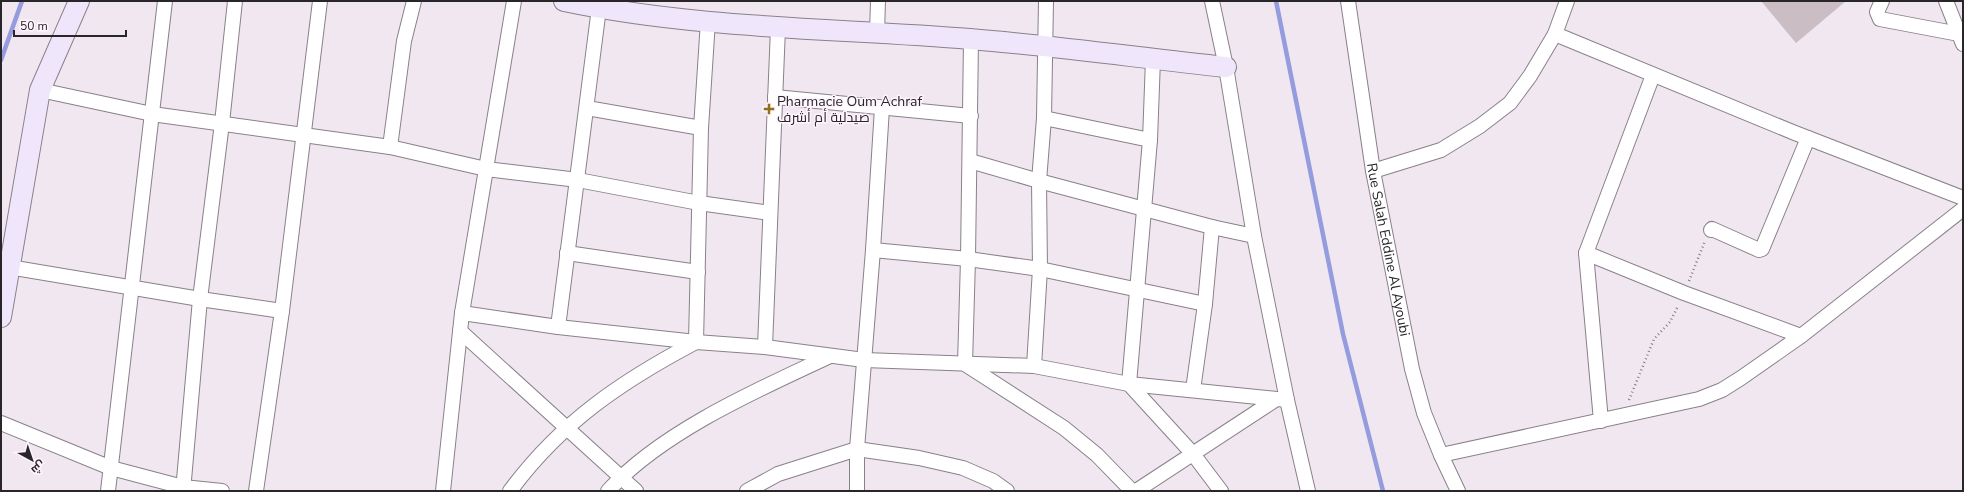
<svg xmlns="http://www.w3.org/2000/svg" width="1964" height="492" font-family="'Nunito Sans',Cairo,sans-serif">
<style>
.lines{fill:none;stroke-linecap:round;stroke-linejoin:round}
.stream{stroke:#959cdd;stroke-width:4.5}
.building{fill:#cabdc3}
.street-casing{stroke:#898189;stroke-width:16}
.secondary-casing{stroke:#898189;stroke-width:22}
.path{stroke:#847d83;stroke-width:2.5;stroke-dasharray:1 3;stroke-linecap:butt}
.street{stroke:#fff;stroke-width:14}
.secondary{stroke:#efe6fb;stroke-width:20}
.poi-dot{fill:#917016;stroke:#fef4fe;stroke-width:1.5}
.labels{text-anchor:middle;stroke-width:3;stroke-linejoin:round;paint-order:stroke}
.poi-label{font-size:14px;fill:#292629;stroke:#fef4fe;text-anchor:start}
.street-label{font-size:14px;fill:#292629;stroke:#fef4fe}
</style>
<rect width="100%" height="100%" fill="#f1e7f0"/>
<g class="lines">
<g class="stream">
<path d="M1276,1l67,333 40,157"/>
<path d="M1,60l21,-59"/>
</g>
</g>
<path class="building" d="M1761,1h85l-50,42z"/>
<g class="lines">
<g class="street-casing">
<g id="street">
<path d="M1212,1l14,66 28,169 33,164 21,91"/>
<path id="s1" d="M1348,1l25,170 39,198 12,44 17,42 17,36"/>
<path d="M1882,1l-5,11 3,7 79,15"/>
<path d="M1946,1l17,43"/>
<path d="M877,33l1,-32"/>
<path d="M1555,34l240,99 168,65"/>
<path d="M971,39l-3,220 -3,105 99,64 33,27 35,36"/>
<path d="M1153,59l-3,81 -21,244 64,70 28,37"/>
<path d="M40,90l112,24 238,33 96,22 92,11 121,23 71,10"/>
<path d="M775,97l196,19"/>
<path d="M587,108l114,20"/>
<path d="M1044,118l106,22"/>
<path d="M390,147l14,-106 10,-40"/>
<path d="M970,161l69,20 173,46 42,9"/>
<path d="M1373,171l68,-21 39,-24 30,-23 20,-27 25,-42 12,-33"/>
<path d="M1711,230l1,-1 47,21 3,-1 46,-111"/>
<path d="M873,250l95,9 72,10 165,35"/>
<path d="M567,253l131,19"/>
<path d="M1586,253l98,40 117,43"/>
<path d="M9,267l191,32 82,12"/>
<path d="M462,313l96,14 138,15 69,5 99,13 170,6 95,18 158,16"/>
<path d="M558,327l41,-319"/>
<path d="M460,331l176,160"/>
<path d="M765,347l13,-319"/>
<path d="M1034,366l6,-97 -1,-88 5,-63 2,-117"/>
<path d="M1193,390l12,-86 7,-77"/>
<path d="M1601,421l-15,-168 67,-178"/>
<path d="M1,423l110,45 72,19 39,4"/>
<path d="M1441,455l258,-56 23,-9 19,-12 60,-42 162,-127"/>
<path d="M108,491l57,-490"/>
<path d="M183,491l17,-192 22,-176 13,-122"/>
<path d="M256,491l26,-180 38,-310"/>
<path d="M443,491l19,-178 52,-312"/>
<path d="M510,491c51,-69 112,-110 186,-149l5,-214 7,-107"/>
<path d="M608,491c53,-59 151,-102 222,-135"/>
<path d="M747,491l31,-17 79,-25 62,9 44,10 30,13 14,10"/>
<path d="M857,491v-42l16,-199 9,-142"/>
<path d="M1136,491l139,-91"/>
</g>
</g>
<g class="secondary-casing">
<g id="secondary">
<path d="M564,1c134,28 271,27 406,38 86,7 171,19 256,28"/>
<path d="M1,317l39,-227 39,-89"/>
</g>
</g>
<g class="path">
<path d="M1689,281l16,-40"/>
<path d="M1629,400l25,-61 16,-17 8,-16"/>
</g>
<use href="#street" class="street"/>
<use href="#secondary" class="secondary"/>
</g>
<path class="poi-dot" d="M767 103h4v4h4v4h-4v4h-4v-4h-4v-4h4z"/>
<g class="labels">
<g class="poi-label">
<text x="777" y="106">Pharmacie Oum Achraf<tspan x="777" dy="16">صيدلية أم أشرف</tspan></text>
</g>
<g class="street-label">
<text dy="5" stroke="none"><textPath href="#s1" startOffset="252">Rue Salah Eddine Al Ayoubi</textPath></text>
</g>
</g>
<rect width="1964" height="492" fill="none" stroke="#292629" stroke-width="4"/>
<g transform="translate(32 460) rotate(140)" stroke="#fef4fe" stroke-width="3" paint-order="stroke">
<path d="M0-3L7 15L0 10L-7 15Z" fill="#292629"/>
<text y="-6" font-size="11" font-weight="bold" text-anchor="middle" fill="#292629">ش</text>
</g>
<path d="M14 30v6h112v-6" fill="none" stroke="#292629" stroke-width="2"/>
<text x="20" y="30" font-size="12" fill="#292629" stroke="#fef4fe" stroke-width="3" paint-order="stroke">50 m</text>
</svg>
